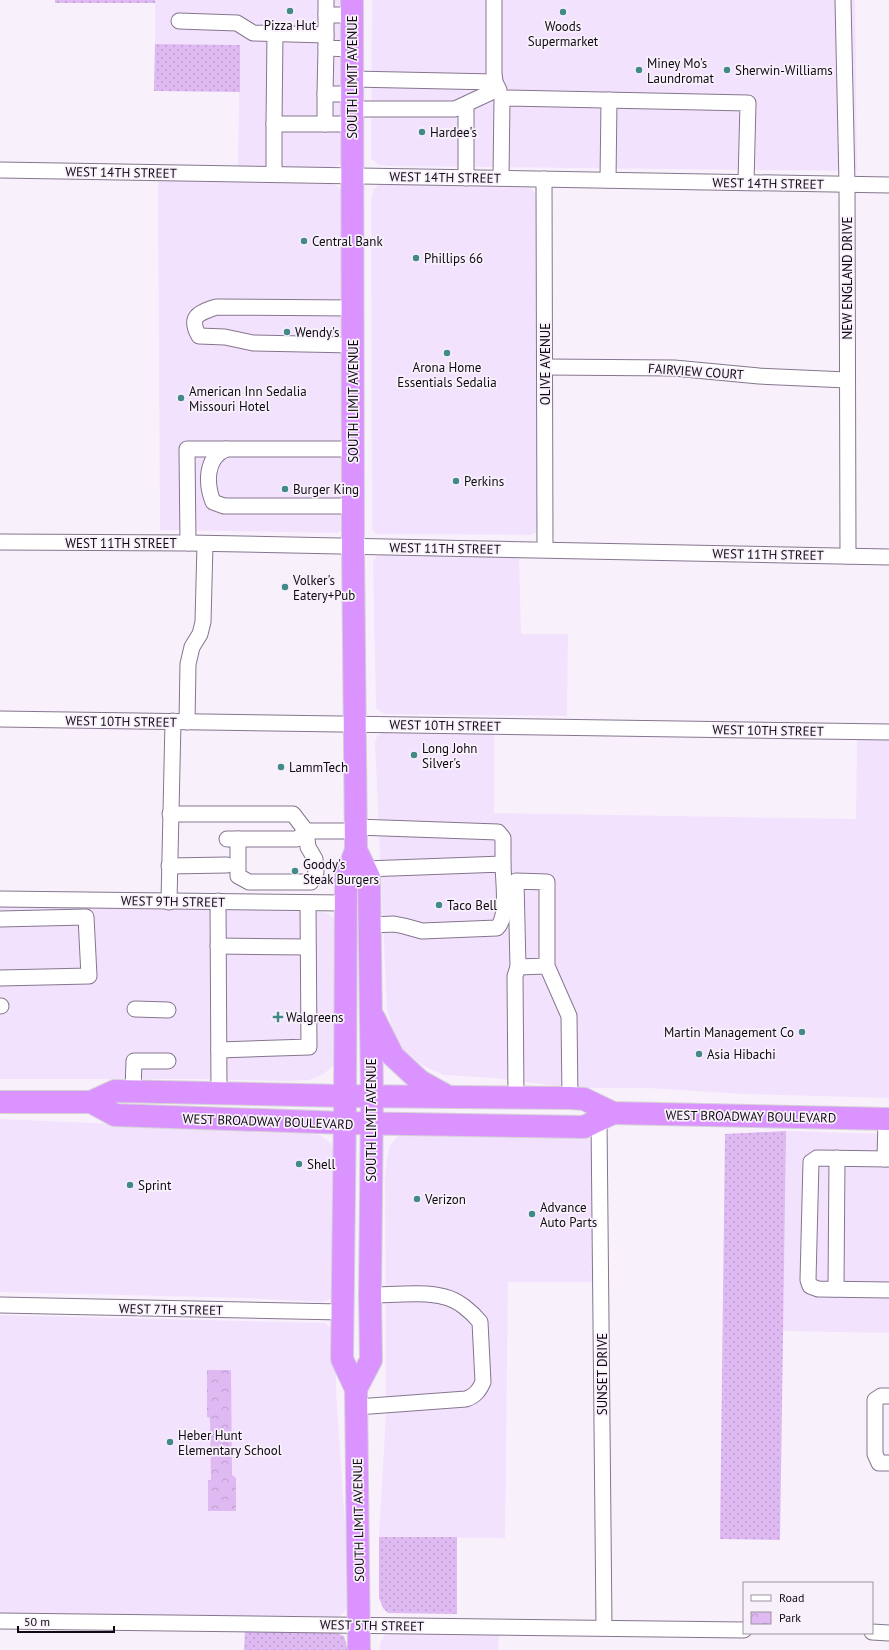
<svg xmlns="http://www.w3.org/2000/svg" width="889" height="1650" font-family="'PT Sans',sans-serif">
<style>
.built{fill:#f3e2fd}
.grass{fill:url(#grass-dots)}
.park{fill:url(#park-crowns)}
.lines{fill:none;stroke-linecap:round;stroke-linejoin:round}
.minor-casing{stroke:#85768e;stroke-width:17}
.highway-casing{stroke:#d4d3d4;stroke-width:24}
.minor{stroke:#fff;stroke-width:15}
.highway{stroke:#db94ff;stroke-width:22}
.poi-dot{fill:#428a87;stroke:#f8f1fc;stroke-width:1.5}
.labels{text-anchor:middle;stroke-width:3.5;stroke-linejoin:round;paint-order:stroke}
.poi-label{font-size:13px;fill:#0f0a12;stroke:#f8f1fc;text-anchor:start}
.street-label{font-size:13px;fill:#0f0a12;stroke:#f8f1fc}
</style>
<defs>
<pattern id="grass-dots" width="8" height="8" patternUnits="userSpaceOnUse"><rect width="8" height="8" fill="#deb9f2"/><path d="M2 2h.1M6 6h.1" fill="none" stroke="#bd9ece" stroke-width="1.8" stroke-linecap="round"/></pattern>
<pattern id="park-crowns" width="20" height="18" patternUnits="userSpaceOnUse"><rect width="20" height="18" fill="#deb9f2"/><path d="M2 6a3 3 0 1 1 6 0M12 15a3 3 0 1 1 6 0" fill="none" stroke="#bd9ece"/></pattern>
</defs>
<rect width="100%" height="100%" fill="#f8f1fc"/>
<g class="built">
<path d="M155,0h186v162l-4,4 -9,2 -90,-2 2,-121 -85,-1z"/>
<path d="M372,0h483l2,171 -469,-5 -9,-1 -8,-6z"/>
<path d="M158,181l176,3 7,5 2,340 -5,4 -178,-3z"/>
<path d="M379,184l152,4 6,8 1,335 -7,4 -154,-1 -5,-4 -1,-330 3,-11z"/>
<path d="M379,553l140,2 2,79h47l-1,82 -183,-2 -8,-6 -3,-146z"/>
<path d="M383,732l111,2v79l362,6 1,-81h32v360l-145,-4 -97,-6h-74l-79,-10 -51,-3 -21,-10 -18,-14 -11,-19 -6,-23 -12,-266 2,-7z"/>
<path d="M0,905l323,7 7,3 4,3 4,7 -1,130 -5,12 -10,8 -13,5 -23,1 -89,-2h-197z"/>
<path d="M0,1119l116,5 191,4 16,9 10,9 5,9 -3,141 -12,6 -79,-4 -244,-6z"/>
<path d="M786,1131l103,3v199l-106,-2z"/>
<path d="M412,1132l166,1 11,5 6,8 2,136h-89l-3,256 -126,-1 7,-125 -1,-237 2,-17 3,-13 8,-9z"/>
<path d="M0,1315l325,8 11,9v60l10,147v70l-7,8 -339,-4z"/>
<path d="M393,1631l106,2 -1,17h-118v-7l5,-8z"/>
</g>
<g class="grass">
<rect x="55" y="0" width="100" height="3"/>
<path d="M155,44l85,1v47l-86,-1z"/>
<path d="M786,1131l-6,409 -60,-1 5,-405z"/>
<path d="M379,1537h78v77l-69,-1 -5,-5 -4,-10z"/>
<path d="M245,1631l91,2 8,3 4,14h-104z"/>
</g>
<path class="park" d="M207,1370h24l1,105 4,3v33h-28v-31h3l-1,-62 -3,-1z"/>
<g class="lines">
<g class="minor-casing">
<g id="minor">
<path d="M326,0v15h26"/>
<path d="M494,0v73l1,9 4,8"/>
<path d="M843,0l4,184 1,372"/>
<path d="M326,15v33l26,1"/>
<path d="M179,21l58,2 16,10 73,2"/>
<path d="M275,33l-1,91h51"/>
<path d="M326,48l-1,46h27"/>
<path d="M352,79l143,3"/>
<path d="M325,94v30h28"/>
<path d="M352,109h103l43,-20"/>
<path d="M0,170l889,15"/>
<path d="M274,174v-50"/>
<path d="M466,178v-73"/>
<path d="M501,178l1,-80 246,5 -2,79"/>
<path d="M544,179l1,370"/>
<path d="M608,180l1,-80"/>
<path d="M353,345l-100,-2 -28,-6 -26,-1c-11,-20 0,-23 17,-29l137,1"/>
<path d="M545,367l129,1 85,8 88,4"/>
<path d="M226,449c-21,9 -20,35 -13,53l11,4h129"/>
<path d="M0,542l188,1 701,14"/>
<path d="M188,543l-1,-94h166"/>
<path d="M0,719l889,13"/>
<path d="M187,722l1,-58 4,-17 8,-13 3,-12 2,-78"/>
<path d="M170,814h123l13,17 2,16 7,12 1,13 -2,6 -3,4h-62l-11,-6v-37"/>
<path d="M356,827l142,5 5,6v26"/>
<path d="M227,839h70l9,-8h50"/>
<path d="M169,866l58,-1"/>
<path d="M365,869l138,-5c0,16 6,52 -6,64l-75,3 -18,-5 -10,-2 -23,1"/>
<path d="M0,899l345,4"/>
<path d="M218,901l1,191"/>
<path d="M169,902l4,-181"/>
<path d="M0,919l86,-2 3,59 -89,2"/>
<path d="M218,946l90,1"/>
<path d="M547,966l-29,1 -2,-86 31,1v84l22,50 1,82"/>
<path d="M0,1006h1"/>
<path d="M135,1009l33,1"/>
<path d="M219,1050l90,-3 -1,-144"/>
<path d="M133,1091l1,-30h34"/>
<path d="M516,1098l-1,-122 3,-9"/>
<path d="M599,1120l5,507"/>
<path d="M885,1159l1,-40"/>
<path d="M889,1159l-72,-1 -6,4 -3,118 2,6 8,3 71,1"/>
<path d="M836,1289l1,-131"/>
<path d="M0,1305l342,7"/>
<path d="M889,1396h-8l-6,4v54l4,9h10"/>
<path d="M357,1407l109,-8c9,-3 13,-8 17,-17l-3,-60c-8,-10 -22,-22 -35,-25 -20,-6 -54,-2 -75,-2"/>
<path d="M0,1621l744,9"/>
<path d="M872,1632l17,1"/>
</g>
</g>
<g class="highway-casing">
<g id="highway">
<path d="M352,0l1,546 3,304 -10,27 -1,232 -3,250 14,30 3,261"/>
<path d="M356,850l13,27 3,219 -2,199 1,65 -15,29"/>
<path d="M374,1018l19,38 27,25 27,15"/>
<path d="M0,1102h91l24,-11 230,5 225,2 14,1 29,14 276,6"/>
<path d="M91,1102l24,13 230,8 239,4 29,-14"/>
</g>
</g>
<use href="#minor" class="minor"/>
<use href="#highway" class="highway"/>
</g>
<g class="poi-dot">
<circle cx="290" cy="11" r="4"/>
<circle cx="563" cy="12" r="4"/>
<circle cx="639" cy="70" r="4"/>
<circle cx="727" cy="70" r="4"/>
<circle cx="422" cy="132" r="4"/>
<circle cx="304" cy="241" r="4"/>
<circle cx="416" cy="258" r="4"/>
<circle cx="287" cy="332" r="4"/>
<circle cx="447" cy="353" r="4"/>
<circle cx="181" cy="398" r="4"/>
<circle cx="456" cy="481" r="4"/>
<circle cx="285" cy="489" r="4"/>
<circle cx="285" cy="587" r="4"/>
<circle cx="414" cy="755" r="4"/>
<circle cx="281" cy="767" r="4"/>
<circle cx="295" cy="871" r="4"/>
<circle cx="439" cy="905" r="4"/>
<path d="M276 1011h4v4h4v4h-4v4h-4v-4h-4v-4h4z"/>
<circle cx="802" cy="1032" r="4"/>
<circle cx="699" cy="1054" r="4"/>
<circle cx="299" cy="1164" r="4"/>
<circle cx="130" cy="1185" r="4"/>
<circle cx="417" cy="1199" r="4"/>
<circle cx="532" cy="1214" r="4"/>
<circle cx="170" cy="1442" r="4"/>
</g>
<g class="labels">
<g class="poi-label">
<text x="290" y="30" text-anchor="middle">Pizza Hut</text>
<text x="563" y="31" text-anchor="middle">Woods<tspan x="563" dy="15">Supermarket</tspan></text>
<text x="647" y="68">Miney Mo's<tspan x="647" dy="15">Laundromat</tspan></text>
<text x="735" y="75">Sherwin-Williams</text>
<text x="430" y="137">Hardee's</text>
<text x="312" y="246">Central Bank</text>
<text x="424" y="263">Phillips 66</text>
<text x="295" y="337">Wendy's</text>
<text x="447" y="372" text-anchor="middle">Arona Home<tspan x="447" dy="15">Essentials Sedalia</tspan></text>
<text x="189" y="396">American Inn Sedalia<tspan x="189" dy="15">Missouri Hotel</tspan></text>
<text x="464" y="486">Perkins</text>
<text x="293" y="494">Burger King</text>
<text x="293" y="585">Volker's<tspan x="293" dy="15">Eatery+Pub</tspan></text>
<text x="422" y="753">Long John<tspan x="422" dy="15">Silver's</tspan></text>
<text x="289" y="772">LammTech</text>
<text x="303" y="869">Goody's<tspan x="303" dy="15">Steak Burgers</tspan></text>
<text x="447" y="910">Taco Bell</text>
<text x="286" y="1022">Walgreens</text>
<text x="794" y="1037" text-anchor="end">Martin Management Co</text>
<text x="707" y="1059">Asia Hibachi</text>
<text x="307" y="1169">Shell</text>
<text x="138" y="1190">Sprint</text>
<text x="425" y="1204">Verizon</text>
<text x="540" y="1212">Advance<tspan x="540" dy="15">Auto Parts</tspan></text>
<text x="178" y="1440">Heber Hunt<tspan x="178" dy="15">Elementary School</tspan></text>
</g>
<g class="street-label">
<text transform="translate(352 77) rotate(-90)" y="5">SOUTH LIMIT AVENUE</text>
<text transform="translate(121 172) rotate(1)" y="5">WEST 14TH STREET</text>
<text transform="translate(445 177) rotate(1)" y="5">WEST 14TH STREET</text>
<text transform="translate(768 183) rotate(1)" y="5">WEST 14TH STREET</text>
<text transform="translate(847 278) rotate(-90)" y="5">NEW ENGLAND DRIVE</text>
<text transform="translate(545 364) rotate(-90)" y="5">OLIVE AVENUE</text>
<text transform="translate(696 371) rotate(4)" y="5">FAIRVIEW COURT</text>
<text transform="translate(353 401) rotate(-90)" y="5">SOUTH LIMIT AVENUE</text>
<text x="121" y="548">WEST 11TH STREET</text>
<text transform="translate(445 548) rotate(1)" y="5">WEST 11TH STREET</text>
<text transform="translate(768 554) rotate(1)" y="5">WEST 11TH STREET</text>
<text transform="translate(121 721) rotate(1)" y="5">WEST 10TH STREET</text>
<text transform="translate(445 725) rotate(1)" y="5">WEST 10TH STREET</text>
<text transform="translate(768 730) rotate(1)" y="5">WEST 10TH STREET</text>
<text transform="translate(173 901) rotate(1)" y="5">WEST 9TH STREET</text>
<text transform="translate(751 1116) rotate(1)" y="5">WEST BROADWAY BOULEVARD</text>
<text transform="translate(371 1120) rotate(-90)" y="5">SOUTH LIMIT AVENUE</text>
<text transform="translate(268 1121) rotate(2)" y="5">WEST BROADWAY BOULEVARD</text>
<text transform="translate(171 1309) rotate(1)" y="5">WEST 7TH STREET</text>
<text transform="translate(602 1374) rotate(-90)" y="5">SUNSET DRIVE</text>
<text transform="translate(358 1520) rotate(-91)" y="5">SOUTH LIMIT AVENUE</text>
<text transform="translate(372 1625) rotate(1)" y="5">WEST 5TH STREET</text>
</g>
</g>
<rect x="743" y="1582" width="130" height="52" fill="#f8f1fc" stroke="#9b959e"/>
<rect x="751" y="1595" width="20" height="6" fill="#ffffff" stroke="#9b959e"/>
<text x="779" y="1602" font-size="12" fill="#0f0a12">Road</text>
<rect x="751" y="1612" width="20" height="12" fill="url(#park-crowns)" stroke="#9b959e"/>
<text x="779" y="1622" font-size="12" fill="#0f0a12">Park</text>
<path d="M18 1626v6h96v-6" fill="none" stroke="#0f0a12" stroke-width="2"/>
<text x="24" y="1626" font-size="12" fill="#0f0a12" stroke="#f8f1fc" stroke-width="3" paint-order="stroke">50 m</text>
</svg>
